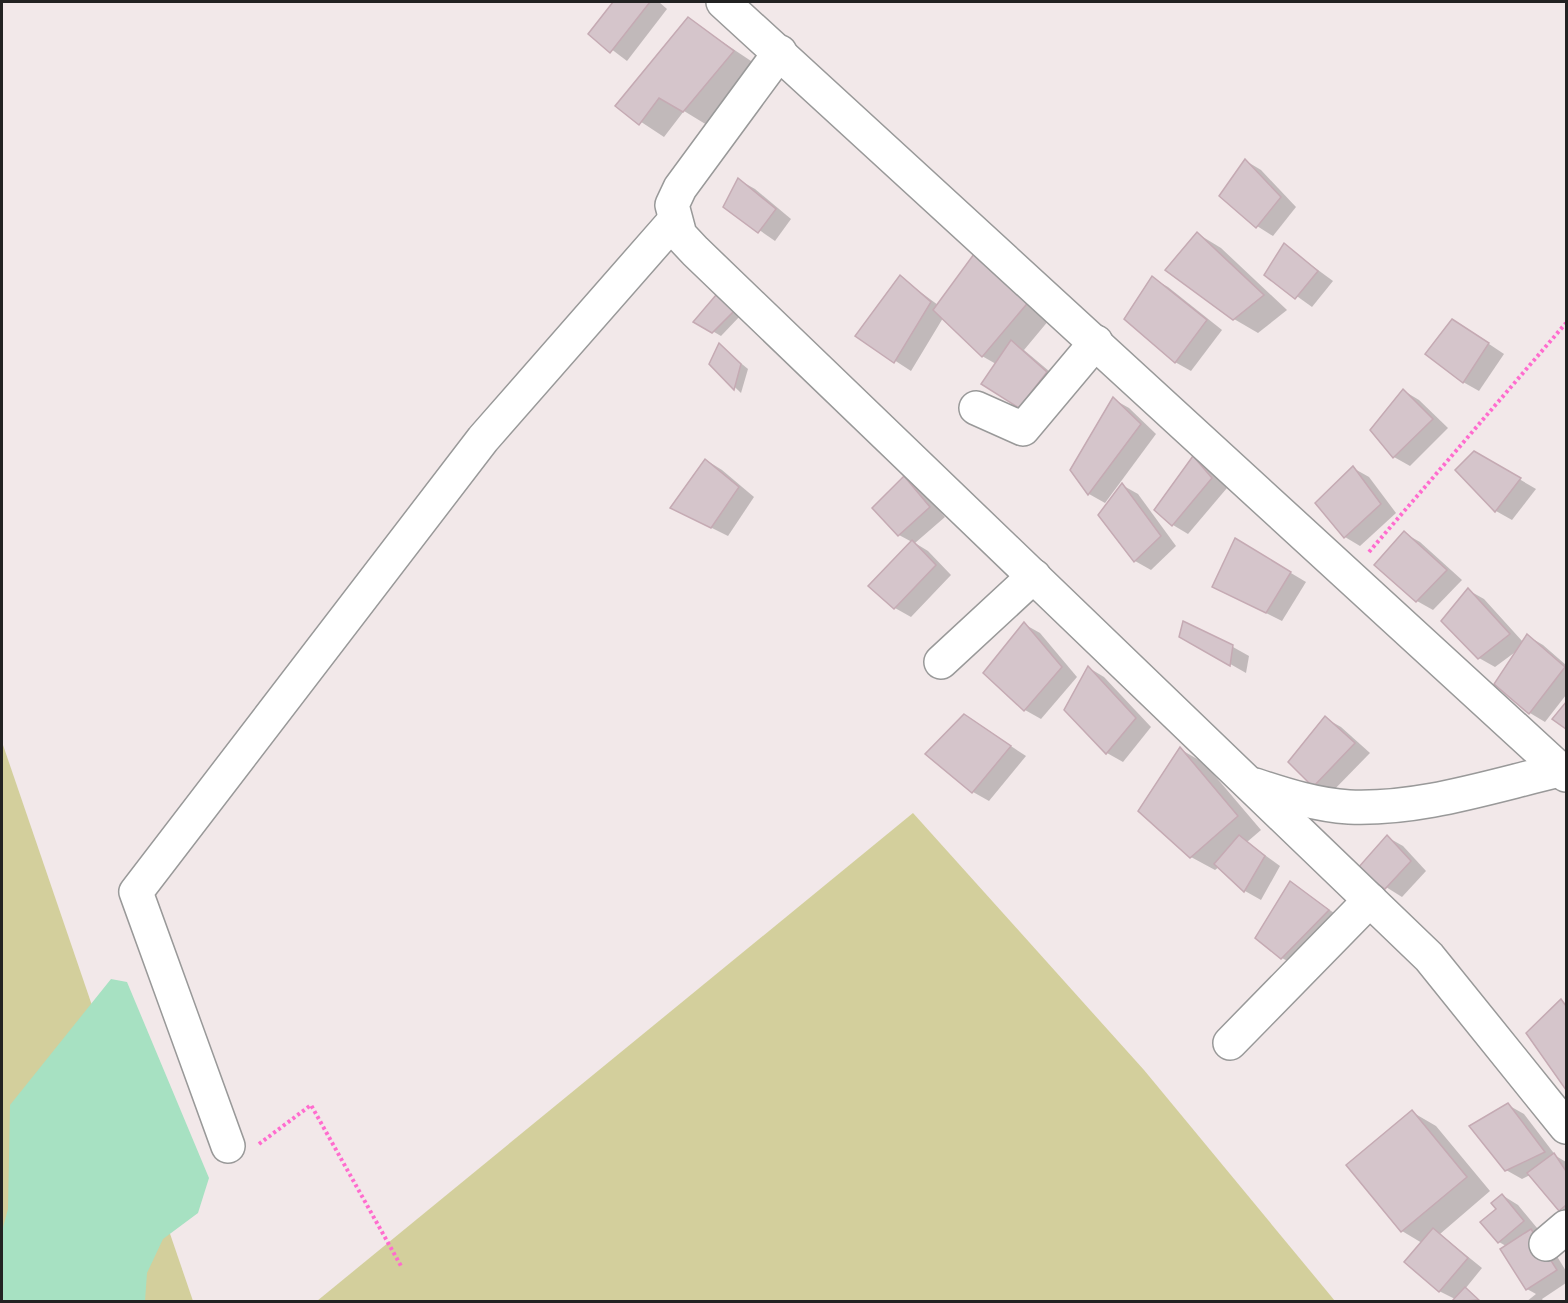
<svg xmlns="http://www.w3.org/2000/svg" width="1568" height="1303" font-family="Manrope,sans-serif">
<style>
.forest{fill:#d3cf9c}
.water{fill:#a7e1c2}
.shadow{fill:#0003}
.building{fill:#d5c5cb;stroke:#c5aab3;stroke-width:1.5}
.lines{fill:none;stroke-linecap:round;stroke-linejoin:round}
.minor-casing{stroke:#999;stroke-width:36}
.path{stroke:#ff6cce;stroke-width:4;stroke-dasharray:3 3;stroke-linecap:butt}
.minor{stroke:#fff;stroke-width:33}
</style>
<rect width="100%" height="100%" fill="#f2e8e9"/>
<g class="forest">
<path d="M2,742l191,559h-191z"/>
<path d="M913,813l231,257 191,231h-1018z"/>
</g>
<path class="water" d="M111,979l16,3 82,196 -11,35 -35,26 -16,34 -2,28h-143v-70l6,-22 2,-104z"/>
<g class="shadow">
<path d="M615,2h44l8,7 -40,52 -37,-28z"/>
<path d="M688,19l69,46 -50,60 -23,-14 -20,26 -47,-31z"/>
<path d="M1246,161l15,9 35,37 -23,29 -16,-10z"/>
<path d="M739,180l16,9 36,30 -16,22 -50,-35z"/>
<path d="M1198,234l23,14 66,62 -29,23 -24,-14z"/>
<path d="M1284,245l49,36 -21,26 -46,-33z"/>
<path d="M974,256l80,58 -30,36 38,32 -27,34 -16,-10 -23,-42 -14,-8 -39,-38 -32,53 -54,-35 43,-59 38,28z"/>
<path d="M1152,278l16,9 54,43 -31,41 -16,-9z"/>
<path d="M724,301l17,14 -20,21 -26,-15z"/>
<path d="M1468,330l36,24 -25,37 -16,-9z"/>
<path d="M719,345l29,24 -7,24 -30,-29z"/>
<path d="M1404,391l15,9 29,28 -38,38 -16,-9 -22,-27z"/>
<path d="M1113,399l16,9 27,26 -51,69 -16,-9z"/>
<path d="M1475,453l61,36 -24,31 -16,-9z"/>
<path d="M1193,458l16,9 18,21 -39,46 -15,-9z"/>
<path d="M706,460l16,10 32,27 -26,39 -40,-20z"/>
<path d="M1353,468l16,9 27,36 -36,33 -15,-9z"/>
<path d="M904,478l16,9 25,30 -30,26 13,8 23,24 -40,42 -16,-9 -25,-23 42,-43 -13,-7z"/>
<path d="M1122,485l16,9 38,52 -25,24 -16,-9 -35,-46z"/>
<path d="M1404,533l16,9 42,38 -29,30 -16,-9 -41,-36z"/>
<path d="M1251,549l55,33 -24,39 -68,-34z"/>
<path d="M1468,590l16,9 39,43 5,-6 15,9 23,20v30l-21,27 -15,-9 -12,-63 -23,17 -16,-9z"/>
<path d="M1024,624l16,9 37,44 -36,42 -16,-9 -40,-38z"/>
<path d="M1197,645l36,2 16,9 -3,17z"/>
<path d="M1089,668l15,9 47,50 -28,35 -16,-9 -41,-44z"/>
<path d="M964,715l62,41 -37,45 -16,-9z"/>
<path d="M1325,718l16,9 29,26 -41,42 -15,-9z"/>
<path d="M1180,749l24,14 57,67 -14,12 33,24 -19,34 -16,-9 -26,-24 -4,3 -24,-13z"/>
<path d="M1387,837l16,9 23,25 -24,26 -16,-10z"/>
<path d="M1291,883l53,37 -46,47 -16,-9z"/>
<path d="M1562,1001l4,3v84l-38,-55z"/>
<path d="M1508,1105l16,9 32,42 10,6v51l-36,-38 -8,4 -16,-9z"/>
<path d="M1412,1112l24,14 54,65 -50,43 42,34 -17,21 16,13h-28l2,-3 -16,-8 -17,-48 -20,-12z"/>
<path d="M1502,1195l16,10 29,35 19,31v12l-24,16 2,3h-18l10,-8 -9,-5 -21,-43 -7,-4 -1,-33z"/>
</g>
<g class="building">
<path d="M613,2h37l-40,51 -22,-19z"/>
<path d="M688,17l46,34 -51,61 -24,-14 -20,27 -24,-19z"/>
<path d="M1245,159l36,38 -25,31 -37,-32z"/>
<path d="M738,178l38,31 -18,24 -35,-26z"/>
<path d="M1197,232l67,63 -31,25 -68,-50z"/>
<path d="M1284,243l34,28 -23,28 -31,-24z"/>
<path d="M974,254l57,45 -49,58 -49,-47z"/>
<path d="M900,275l31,27 -37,61 -39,-27z"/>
<path d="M1152,276l55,44 -32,43 -51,-44z"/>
<path d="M716,295l19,15 -23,23 -19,-11z"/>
<path d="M1452,319l37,24 -26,40 -38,-29z"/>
<path d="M1011,340l36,32 -28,36 -38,-24z"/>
<path d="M719,343l22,21 -7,26 -25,-26z"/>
<path d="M1403,389l30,30 -40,39 -23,-28z"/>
<path d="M1113,397l28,27 -53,71 -18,-25z"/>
<path d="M1474,451l47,27 -26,34 -40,-42z"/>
<path d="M1193,456l19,22 -40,48 -18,-16z"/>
<path d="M705,459l34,28 -28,41 -41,-20z"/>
<path d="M1353,466l28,38 -37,34 -29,-35z"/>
<path d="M904,476l26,31 -32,29 -26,-28z"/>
<path d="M1122,483l39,53 -27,26 -36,-47z"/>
<path d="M1404,531l43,39 -31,32 -42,-37z"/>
<path d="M1235,538l56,34 -25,41 -54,-26z"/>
<path d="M912,540l24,25 -42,44 -26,-23z"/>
<path d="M1468,588l42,46 -32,25 -37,-38z"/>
<path d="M1183,621l50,24 -3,21 -51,-29z"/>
<path d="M1024,622l38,45 -38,44 -41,-38z"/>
<path d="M1527,634l38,33 -36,47 -35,-30z"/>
<path d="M1088,666l48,52 -30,36 -42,-44z"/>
<path d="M1566,702v27l-14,-10z"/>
<path d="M964,714l47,32 -39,47 -47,-39z"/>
<path d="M1325,716l30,27 -42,44 -25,-25z"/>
<path d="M1180,747l58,69 -48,42 -52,-47z"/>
<path d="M1239,835l26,21 -21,36 -30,-28z"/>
<path d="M1387,835l24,26 -26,28 -28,-20z"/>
<path d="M1290,881l39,29 -48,49 -26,-21z"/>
<path d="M1561,999l5,7v84l-40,-57z"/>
<path d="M1508,1103l37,49 -40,19 -36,-45z"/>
<path d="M1412,1110l55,67 -66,55 -55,-67z"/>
<path d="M1554,1153l12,18v34l-7,6 -32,-38z"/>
<path d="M1502,1194l22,27 -26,22 -18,-21 16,-13 -5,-6z"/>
<path d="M1433,1228l35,30 -29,34 -35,-30z"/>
<path d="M1531,1229l26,41 -31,20 -26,-41z"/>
<path d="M1465,1287l14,13 -28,2z"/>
</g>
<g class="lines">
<g class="minor-casing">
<g id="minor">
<path d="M723,2l843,773"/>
<path d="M780,52l-100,136 -8,17 8,30 15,16 734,706 137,170"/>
<path d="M976,408l47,21 73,-87"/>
<path d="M941,662l93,-86"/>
<path d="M1255,785c30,10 62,20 94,22 71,3 142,-21 211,-37"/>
<path d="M1230,1043l140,-143"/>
<path d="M228,1146l-92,-254 347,-453 192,-219"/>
<path d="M1546,1244l20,-17"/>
</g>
</g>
<g class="path">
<path d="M1369,552l197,-229"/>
<path d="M259,1144l52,-39 90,161"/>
</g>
<use href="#minor" class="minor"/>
</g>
<rect width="1568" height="1303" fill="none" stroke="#222222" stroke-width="6"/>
</svg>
